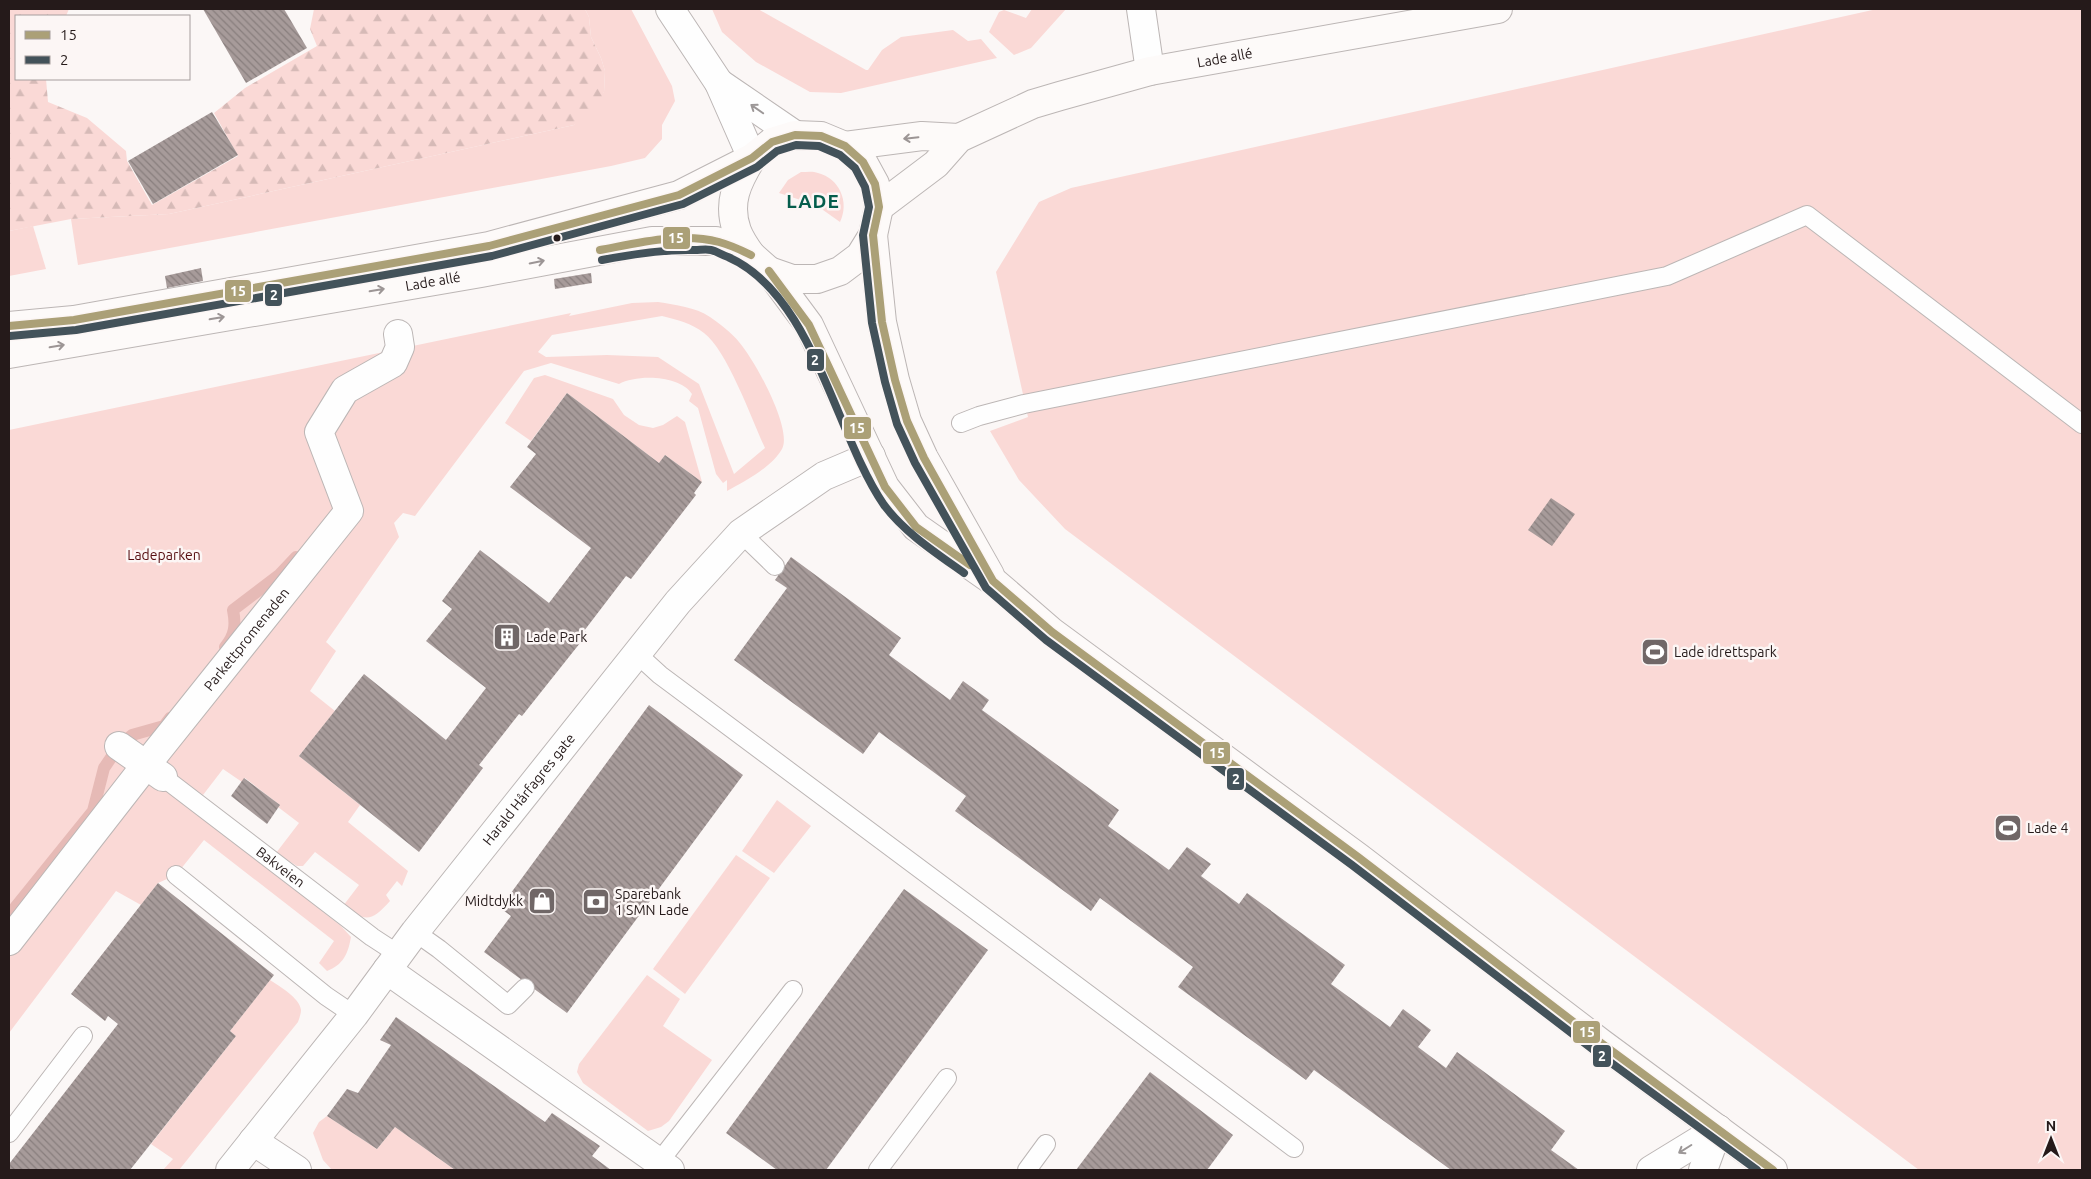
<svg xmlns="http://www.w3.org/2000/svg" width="2091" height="1179" font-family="Ubuntu,sans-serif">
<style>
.green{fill:#fad9d6;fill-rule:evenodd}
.forest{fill:url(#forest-firs)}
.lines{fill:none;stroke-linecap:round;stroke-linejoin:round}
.stream{stroke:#e6bab6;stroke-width:12}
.building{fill:url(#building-back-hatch)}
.lane-casing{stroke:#bcb6b5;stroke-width:20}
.street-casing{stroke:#bcb6b5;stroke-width:30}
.secondary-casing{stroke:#bcb6b5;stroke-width:30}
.lane{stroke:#fefefe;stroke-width:18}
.street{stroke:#fefefe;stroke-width:28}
.secondary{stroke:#fdfaf9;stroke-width:28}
.bus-1-casing{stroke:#fcf6f5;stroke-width:11}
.bus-2-casing{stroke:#fcf6f5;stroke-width:11}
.bus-1{stroke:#aba077;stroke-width:8}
.bus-2{stroke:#43525a;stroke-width:8}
.oneway{stroke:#9c9797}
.oneway2{stroke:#9c9595}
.bus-dot{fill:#251a1a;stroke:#fcf6f5;stroke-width:2}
.labels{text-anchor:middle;stroke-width:5;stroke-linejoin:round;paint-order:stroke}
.street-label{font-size:14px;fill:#251a1a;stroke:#fcf6f5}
.park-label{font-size:14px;fill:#560e11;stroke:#fcf6f5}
.poi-label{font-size:14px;fill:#251a1a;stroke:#fcf6f5;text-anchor:start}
.district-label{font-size:19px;font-weight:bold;letter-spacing:1px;fill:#055d4c;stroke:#fcf6f5}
.line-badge{stroke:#fcf6f5;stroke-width:2}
.badge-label{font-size:14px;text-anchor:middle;font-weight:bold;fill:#fff}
</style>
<defs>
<pattern id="forest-firs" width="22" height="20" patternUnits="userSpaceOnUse" patternTransform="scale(1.25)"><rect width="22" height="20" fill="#fad9d6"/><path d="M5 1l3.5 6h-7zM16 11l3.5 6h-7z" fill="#d6bab7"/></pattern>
<pattern id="building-back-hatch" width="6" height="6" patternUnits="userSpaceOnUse" patternTransform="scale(1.25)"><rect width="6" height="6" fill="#a79b9a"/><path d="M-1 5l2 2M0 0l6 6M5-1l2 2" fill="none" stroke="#887e7d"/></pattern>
</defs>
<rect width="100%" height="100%" fill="#fbf7f6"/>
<g class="green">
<path d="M585,9h46l41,77 3,15 -13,24v14l-17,19 -34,8 -533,99 -7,-46 98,-5 405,-89 30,-33 1,-21 -4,-13 -10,-21 -2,-20z"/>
<path d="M712,9h46l108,61h2l14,-20 19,-13 52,-7 15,11 13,-2 16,19 -156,35 -31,-1 -54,-30 -34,-30z"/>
<path d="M1032,9h34l-35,39 -17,7 -25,-23 10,-20 5,-2 22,8z"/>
<path d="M1877,9h205v1161h-163l-854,-641 -46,-49 -29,-49 38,-14 -32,-145 43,-70 32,-14z"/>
<path d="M801,172c6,0 12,-1 17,1 21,5 32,29 22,49l-24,-17 -37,-12 9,-13z"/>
<path d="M33,226l13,43 -37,7v-45z"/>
<path d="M658,302c18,3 37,5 52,15 9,6 22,16 29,25 15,17 54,87 43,107 -10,18 -38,33 -55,42v-11l-4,3 -7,-9 -18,-66 -9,-7 3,-7c-12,-19 -55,-20 -73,-10l-68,-21 -27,8 -109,145 -12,-3 -9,10 5,14 -73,105 10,9 -26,40 25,20 -36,45 61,49 -12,17 60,49 -6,15 -5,-5 -11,14 4,6c-19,21 -24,21 -47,5l16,-21 -44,-33 -12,14h-6l-21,-13 23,-30 -21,-16 2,-2 -35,-27 -3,4 -19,-13 -20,26 -13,-9 -9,14 160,126 10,11c-3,17 -8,28 -24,34l-8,-8 15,-22 -130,-101 -28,35 -18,8 -17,22 -25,-14 -107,142v-603l562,-117 -2,3 63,-13zM662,316c16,4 29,7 42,17 23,17 48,87 61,115l-31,26 -35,-90 -41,-27 -51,-2 -61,2 -8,-5 14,-17z"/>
<path d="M545,375l68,24 11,16 15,10 14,3 10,-3 14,-9 8,6 17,60 -37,-27 -6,8 -92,-70 -36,48 -26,-18 29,-45z"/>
<path d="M777,800l34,26 -37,47 -32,-22z"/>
<path d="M736,855l34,23 -85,116 -32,-25z"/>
<path d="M647,975l33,24 -17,27 49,34 -43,61 -8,6 -13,4 -65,-48 -6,-11 2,-8z"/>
<path d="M270,980c9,6 30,18 31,30 0,4 -2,9 -3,12l-119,148h-16l10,-11 -22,-15 85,-108 -6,-5z"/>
<path d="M327,1116l50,33 18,-22 60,43h-123l-9,-10 -10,-27 6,-11z"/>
</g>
<path class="forest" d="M9,9h60l-3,7h-50v63h30l2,23 39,16 39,33 1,10 25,44 86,-49 -24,-43 31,-25 72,-42 -7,-17 4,-20h271l4,8 2,20 10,21 4,13 -1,21 -8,19 -22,14 -405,89 -98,5 -62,12z"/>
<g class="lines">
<g class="stream">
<path d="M225,647c10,-12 11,-22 8,-37l46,-35 17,-18"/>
<path d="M9,915l84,-104 11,-43 15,-22 13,-11 32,-9 6,-8"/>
</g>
</g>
<g class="building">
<path d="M203,9h81l23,39 -61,35z"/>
<path d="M212,112l26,43 -85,49 -25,-43z"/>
<path d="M201,268l2,13 -36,7 -2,-12z"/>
<path d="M591,273l1,10 -37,6 -1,-10z"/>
<path d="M567,393l92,70 6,-8 37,27 -8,11 2,2 -65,84 -5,-3 -42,55 4,2 -66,83 -3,-2 -40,51 4,3 -64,84 -120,-96 65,-82 82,66 40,-52 -60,-47 26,-32 -10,-8 38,-51 69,53 42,-55 -81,-61 26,-33 -9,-7z"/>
<path d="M1551,498l24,16 -23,32 -24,-16z"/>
<path d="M791,557l110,81 -12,17 61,45 13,-19 26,19 -7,10 137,100 -11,16 61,44 18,-23 24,17 -10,12 38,28 8,-11 98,72 -14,19 59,43 13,-18 28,21 -13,17 28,21 11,-16 108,79 -14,19 28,20h-128l-137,-100 -8,10 -128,-93 15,-20 -93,-69 -9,13 -136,-100 11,-15 -87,-64 -16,22 -129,-94 53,-72 -12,-8z"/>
<path d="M649,705l94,70 -176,238 -83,-61 27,-36 -11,-8z"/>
<path d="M244,778l36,27 -13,19 -36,-28z"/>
<path d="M158,883l116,92 -44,56 6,5 -106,134h-121v-6l109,-140 -10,-8 -3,5 -34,-27z"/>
<path d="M904,889l84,61 -162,220h-49l-51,-37z"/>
<path d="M396,1017l149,105 7,-9 48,33 -8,10 19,14h-156l-60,-43 -18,22 -50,-33 20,-27 11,4 33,-48 -11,-5z"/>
<path d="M1150,1072l83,63 -26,35h-131z"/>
</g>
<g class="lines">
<g class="lane-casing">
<g id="lane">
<path d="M961,423l18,-7 45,-12 643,-128 140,-61 275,209"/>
<path d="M741,533l34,33"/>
<path d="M637,654l23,21 634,473"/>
<path id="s1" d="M163,777l209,160 26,17"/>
<path d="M176,875l150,121 28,19"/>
<path d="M415,932l24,17 69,56 17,-17"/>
<path d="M9,1133l74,-97"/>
<path d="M659,1162l134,-172"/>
<path d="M878,1170l69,-92"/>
<path d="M1027,1170l19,-26"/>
</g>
</g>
<g class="street-casing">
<g id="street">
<path d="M670,9l49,74 33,75"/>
<path d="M1141,9l9,62"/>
<path d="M719,83l76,52"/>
<path d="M119,746l44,31"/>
<path id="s2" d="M9,941l137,-176 203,-254 -30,-79 26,-42 48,-27 7,-16 -2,-13"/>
<path d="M387,970l283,200"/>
<path d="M253,1141l44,29"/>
<path id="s3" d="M230,1170l124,-155 61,-83 263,-330 63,-69 83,-57 47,-20"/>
<path d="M1651,1170l67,-41"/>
<path d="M1703,1170l15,-41"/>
</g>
</g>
<g class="secondary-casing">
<g id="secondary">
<path d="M845,146l77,-10 37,2"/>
<path id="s4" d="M879,207l57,-43 23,-26 74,-34 27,-8 90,-25 348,-62"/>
<path d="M873,235l9,87 13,58 12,41 17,37 66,117"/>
<path d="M751,255c-5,-7 -11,-16 -14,-24 -10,-28 0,-49 15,-73"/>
<path d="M9,326l65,-6 415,-74 190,-51 73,-37 20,-16 23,-7 26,1 24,10 18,16 12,22 4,23 -6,28 -13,21 -20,15 -23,8h-25l-23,-8"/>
<path id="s5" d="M9,354l472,-81 171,-32h64l35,14 18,16 40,54 76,162 31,40 77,54 59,51 306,225 243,186 172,127"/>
</g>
</g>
<use href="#lane" class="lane"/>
<use href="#street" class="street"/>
<use href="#secondary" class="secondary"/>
<g class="bus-1-casing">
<g id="bus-1">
<path d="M600,250c38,-7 81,-18 119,-8 11,3 22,8 32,13"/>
<path d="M769,271l40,54 76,162 31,40 54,38"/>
<path d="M9,326l65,-6 415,-74 190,-51 73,-37 20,-16 23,-7 26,1 24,10 18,16 12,22 4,23 -6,28 9,87 13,58 12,41 17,37 69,123 59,51 306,225 243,186 172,127"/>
</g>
</g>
<g class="bus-2-casing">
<g id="bus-2">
<path d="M602,260c31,-6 62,-11 93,-10 5,0 11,-1 16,0 5,1 11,5 17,7 85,37 107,177 156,248 21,28 52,48 80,68"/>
<path d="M10,336l66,-6 416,-74 191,-52 74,-37 20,-16 19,-6 23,1 21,9 15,13 10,19 4,20 -6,28 9,88 13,59 12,42 18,39 71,125 60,52 306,225 243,186 162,119"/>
</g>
</g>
<use href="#bus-1" class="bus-1"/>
<use href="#bus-2" class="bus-2"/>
</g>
<defs><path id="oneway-shaft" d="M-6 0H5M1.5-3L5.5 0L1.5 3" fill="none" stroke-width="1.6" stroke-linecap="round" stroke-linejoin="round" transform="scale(1.25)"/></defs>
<g class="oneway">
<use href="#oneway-shaft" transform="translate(757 109) rotate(-145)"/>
<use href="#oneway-shaft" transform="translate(1685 1149) rotate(148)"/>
</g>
<g class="oneway2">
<use href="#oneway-shaft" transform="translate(911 138) rotate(174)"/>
<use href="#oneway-shaft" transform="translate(537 262) rotate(-11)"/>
<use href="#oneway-shaft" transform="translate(377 290) rotate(-10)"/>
<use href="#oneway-shaft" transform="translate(217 318) rotate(-10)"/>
<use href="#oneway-shaft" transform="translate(57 346) rotate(-10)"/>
</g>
<defs>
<g id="building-square" transform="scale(1.4375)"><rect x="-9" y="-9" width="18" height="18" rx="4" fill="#706767" stroke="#fcf6f5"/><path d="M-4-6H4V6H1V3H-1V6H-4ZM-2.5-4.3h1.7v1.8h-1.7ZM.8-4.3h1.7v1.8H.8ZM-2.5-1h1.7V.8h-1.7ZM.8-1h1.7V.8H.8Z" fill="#fff"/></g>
<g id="stadium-square" transform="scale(1.4375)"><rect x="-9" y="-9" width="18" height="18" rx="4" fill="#706767" stroke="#fcf6f5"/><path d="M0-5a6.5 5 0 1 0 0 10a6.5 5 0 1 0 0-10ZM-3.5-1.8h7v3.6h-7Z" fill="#fff"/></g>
<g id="shop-square" transform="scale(1.4375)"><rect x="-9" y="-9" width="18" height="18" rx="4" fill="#706767" stroke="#fcf6f5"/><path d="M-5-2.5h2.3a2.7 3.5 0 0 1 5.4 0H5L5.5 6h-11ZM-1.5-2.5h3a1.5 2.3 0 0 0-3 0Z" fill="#fff"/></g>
<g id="bank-square" transform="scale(1.4375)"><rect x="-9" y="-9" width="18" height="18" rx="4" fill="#706767" stroke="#fcf6f5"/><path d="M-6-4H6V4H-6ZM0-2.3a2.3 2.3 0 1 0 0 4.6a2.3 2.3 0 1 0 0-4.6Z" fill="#fff"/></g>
</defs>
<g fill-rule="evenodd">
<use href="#building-square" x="507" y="637"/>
<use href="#stadium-square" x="1655" y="652"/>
<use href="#stadium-square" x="2008" y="828"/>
<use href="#shop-square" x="542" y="901"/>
<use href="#bank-square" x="596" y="902"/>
</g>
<circle class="bus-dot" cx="557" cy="238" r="4.5"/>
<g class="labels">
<g class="street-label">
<text dy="5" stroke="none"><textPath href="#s4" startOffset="385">Lade allé</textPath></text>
<text dy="5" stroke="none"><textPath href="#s5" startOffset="430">Lade allé</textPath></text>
<text dy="5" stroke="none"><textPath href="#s2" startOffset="384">Parkettpromenaden</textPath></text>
<text dy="5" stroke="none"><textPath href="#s3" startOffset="484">Harald Hårfagres gate</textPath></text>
<text dy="5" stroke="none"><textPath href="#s1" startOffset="148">Bakveien</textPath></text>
</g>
<g class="park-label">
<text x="164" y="560">Ladeparken</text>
</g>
<g class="poi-label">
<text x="526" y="642">Lade Park</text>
<text x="1674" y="657">Lade idrettspark</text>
<text x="2027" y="833">Lade 4</text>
<text x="615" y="899">Sparebank<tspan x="615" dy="16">1 SMN Lade</tspan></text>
<text x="523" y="906" text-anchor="end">Midtdykk</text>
</g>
<g class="district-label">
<text x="813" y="208">LADE</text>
</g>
</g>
<g class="line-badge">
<rect x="662" y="226" width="29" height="24" rx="5" fill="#aba077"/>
<rect x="224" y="279" width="28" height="24" rx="5" fill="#aba077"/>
<rect x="264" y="283" width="19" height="24" rx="5" fill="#43525a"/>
<rect x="806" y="348" width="19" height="24" rx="5" fill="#43525a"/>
<rect x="843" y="416" width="29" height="24" rx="5" fill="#aba077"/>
<rect x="1202" y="741" width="29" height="24" rx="5" fill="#aba077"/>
<rect x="1226" y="767" width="19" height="24" rx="5" fill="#43525a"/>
<rect x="1572" y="1020" width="29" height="24" rx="5" fill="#aba077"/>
<rect x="1592" y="1044" width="20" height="24" rx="5" fill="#43525a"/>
</g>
<g class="badge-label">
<text x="676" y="243">15</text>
<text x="238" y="296">15</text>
<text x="274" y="300">2</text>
<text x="815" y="365">2</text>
<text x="857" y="433">15</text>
<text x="1217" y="758">15</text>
<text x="1236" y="784">2</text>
<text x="1587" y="1037">15</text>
<text x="1602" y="1061">2</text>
</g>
<rect width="2091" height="1179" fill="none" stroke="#251a1a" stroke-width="20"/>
<rect x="15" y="15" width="175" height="65" fill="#fcf6f5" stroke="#a69e9d"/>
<rect x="25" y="31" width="25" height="8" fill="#aba077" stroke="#a69e9d"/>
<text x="60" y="40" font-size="15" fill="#251a1a">15</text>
<rect x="25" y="56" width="25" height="8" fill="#43525a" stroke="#a69e9d"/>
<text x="60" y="65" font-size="15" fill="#251a1a">2</text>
<g transform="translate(2051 1139)" stroke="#fcf6f5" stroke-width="4" paint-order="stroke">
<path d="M0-4L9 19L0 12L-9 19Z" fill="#251a1a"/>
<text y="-8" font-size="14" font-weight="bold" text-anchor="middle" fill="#251a1a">N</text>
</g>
</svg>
